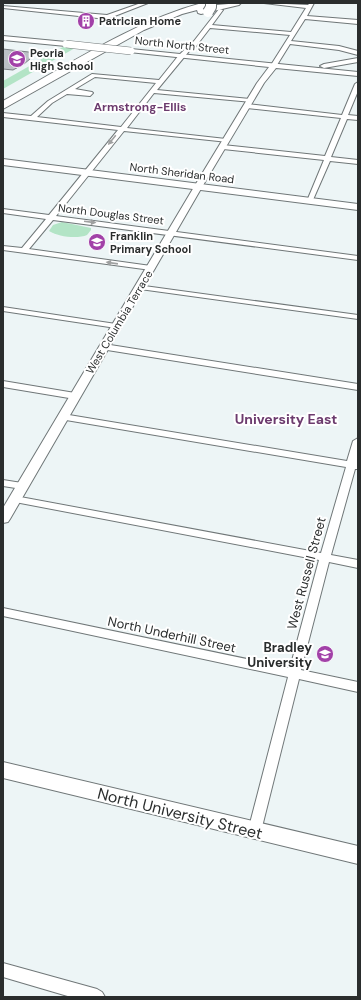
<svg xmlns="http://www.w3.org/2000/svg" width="361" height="1000" font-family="'DM Sans',sans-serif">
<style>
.green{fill:#b3e4c6}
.building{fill:#bbc1c5;stroke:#7a8084}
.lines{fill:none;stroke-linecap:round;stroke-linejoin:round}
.minor-casing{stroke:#707778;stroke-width:2}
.tertiary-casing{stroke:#707778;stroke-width:2}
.secondary-casing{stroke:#707778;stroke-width:2}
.motorway-casing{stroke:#707778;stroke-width:2}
.minor{fill:#fff;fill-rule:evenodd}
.tertiary{fill:#fff;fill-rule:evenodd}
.secondary{fill:#fff;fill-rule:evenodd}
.motorway{fill:#fff;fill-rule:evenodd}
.tertiary-bridge-casing{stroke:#707778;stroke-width:8;stroke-linecap:butt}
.motorway-bridge-casing{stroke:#707778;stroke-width:12;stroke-linecap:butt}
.tertiary-bridge{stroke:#fff;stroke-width:7}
.motorway-bridge{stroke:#fff;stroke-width:10}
.oneway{fill:#9fa0a0}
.labels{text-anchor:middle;stroke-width:4;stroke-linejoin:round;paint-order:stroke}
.far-poi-label{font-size:11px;font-weight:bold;fill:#2a2d2d;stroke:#fff;text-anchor:start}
.far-street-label{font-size:11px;fill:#2a2d2d;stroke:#fff}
.far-neighbourhood-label{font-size:12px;font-weight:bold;fill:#6c3b6e;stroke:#fff}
.street-label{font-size:13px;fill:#2a2d2d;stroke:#fff}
.poi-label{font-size:13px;font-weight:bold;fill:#2a2d2d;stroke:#fff;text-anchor:end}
.neighbourhood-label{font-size:14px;font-weight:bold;fill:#6c3b6e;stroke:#fff}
.near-street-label{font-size:16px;fill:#2a2d2d;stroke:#fff}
</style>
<rect width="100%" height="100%" fill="#edf5f6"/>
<g class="green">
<path d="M63,47l12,1 -72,41v-8z"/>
<path d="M62,222l29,6v2l-4,5c-9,4 -29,2 -38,-4l4,-6z"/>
</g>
<path class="building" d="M3,49l34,4 -13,11 -11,6 -10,-1z"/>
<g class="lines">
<g class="minor-casing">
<g id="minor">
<path d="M141,3h7l-41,16 -104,-11v-2l104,9z"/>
<path d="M264,3l44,2 2,-2h4l-7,13 51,4v4l-53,-5 -14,22 48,5 19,5v4l-19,-5 -49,-6 -13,21 -3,2 -3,-2 19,-30 -80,-7 -17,22h-3l-33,40 93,9 3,2 -1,1 -98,-9 -27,35 99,11 2,1v2l-104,-11 -68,85 302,40v4l-305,-40 -24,29 122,17 4,2 -4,2 -148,-20v-4l19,2 24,-29 -43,-6v-4l46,6 69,-85 -115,-13v-4l28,3 17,-15 44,-27 67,6 20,-25 15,-14 25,-32 4,1 -11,15 79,7 15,-24zM95,77l61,6 -35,44 -84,-10 15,-14 15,-9 23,2 3,-3 -1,-1 -17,-3z"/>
<path d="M358,82v9l-10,24 10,1v4l-11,-1 -16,38 27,3v4l-28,-3 -18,41 -5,-1 17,-41 -101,-11 -3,-2 3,-2 102,11 16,-38 -94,-10 -3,-2 3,-2 95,11 13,-31z"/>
<path d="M137,285l221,30v4l-218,-30h-3z"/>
<path d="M3,307l113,17 4,2 -4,2 -113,-17z"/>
<path d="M104,344l254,40v6l-257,-41 -1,-2z"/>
<path d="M3,381l72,12 4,3 -4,3 -72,-12z"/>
<path d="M63,414l284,47 6,-20 5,-3 -1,25h1v6h-3l-24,86 27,5v8l-29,-6 -28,108 57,12v10l-59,-13 -39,156 -5,2 -5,-2 -2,-4 40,-154 -285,-61v-8l287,60 29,-108 -304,-58 -5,-3 5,-3 306,57 25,-86 -286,-48 -2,-2 2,-2z"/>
<path d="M3,480l19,3 5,3 -5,3 -19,-3z"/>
<path d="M3,963l94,26 5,3 3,5h-34l-68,-20z"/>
</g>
</g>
<g class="tertiary-casing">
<g id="tertiary">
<path d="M3,36l63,6 3,2 -3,2 -63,-6z"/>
<path d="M131,49l227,23v4l-82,-8 -12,15 -62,104 -192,332 -2,3 -5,1v-15l191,-321 63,-104 12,-16 -140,-15 -1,-1z"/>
<path d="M358,58v4l-34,6 -4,-2 4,-2z"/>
</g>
</g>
<g class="secondary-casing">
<g id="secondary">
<path d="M3,159l355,45v6l-355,-45z"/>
<path d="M3,762l355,84v18l-355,-86z"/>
</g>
</g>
<g class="motorway-casing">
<path id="motorway" d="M202,3h16l-2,2 25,-2 -2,2 -38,9 -3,-1 -1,-3 -15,4 -38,16 -141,79v-8c64,-35 129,-79 199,-98z"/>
</g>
<use href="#minor" class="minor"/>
<use href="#tertiary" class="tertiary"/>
<use href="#secondary" class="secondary"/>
<use href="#motorway" class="motorway"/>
<g class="tertiary-bridge-casing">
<path id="tertiary-bridge" d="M66,44l65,7"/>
</g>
<g class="motorway-bridge-casing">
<path id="motorway-bridge" d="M208,12l3,-5v-4"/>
</g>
<use href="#tertiary-bridge" class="tertiary-bridge"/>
<use href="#motorway-bridge" class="motorway-bridge"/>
</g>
<defs><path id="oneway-solid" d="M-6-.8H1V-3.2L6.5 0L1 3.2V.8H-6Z"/></defs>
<g class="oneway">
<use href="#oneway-solid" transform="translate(112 140) rotate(129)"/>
<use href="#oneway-solid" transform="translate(90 222) rotate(7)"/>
<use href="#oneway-solid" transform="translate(112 263) rotate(-172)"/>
</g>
<defs>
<g id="building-disc" transform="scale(0.9)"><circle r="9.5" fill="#a241a8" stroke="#fff"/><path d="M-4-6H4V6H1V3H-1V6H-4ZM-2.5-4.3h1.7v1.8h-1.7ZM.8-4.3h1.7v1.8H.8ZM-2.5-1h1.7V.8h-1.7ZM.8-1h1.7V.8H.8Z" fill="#fff"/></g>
<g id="school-disc" transform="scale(0.9)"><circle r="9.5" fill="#a241a8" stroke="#fff"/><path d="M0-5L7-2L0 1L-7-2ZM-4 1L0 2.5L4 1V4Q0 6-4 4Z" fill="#fff"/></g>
<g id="university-disc" transform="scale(0.9)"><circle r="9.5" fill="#a241a8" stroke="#fff"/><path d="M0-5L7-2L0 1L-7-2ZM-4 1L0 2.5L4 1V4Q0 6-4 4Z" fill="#fff"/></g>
</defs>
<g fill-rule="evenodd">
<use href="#building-disc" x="86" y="21"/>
<use href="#school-disc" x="17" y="59"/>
<use href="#school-disc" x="97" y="242"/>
<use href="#university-disc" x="325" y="654"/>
</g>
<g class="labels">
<g class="far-poi-label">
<text x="99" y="25">Patrician Home</text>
<text x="30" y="57">Peoria<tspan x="30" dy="13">High School</tspan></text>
<text x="110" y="240">Franklin<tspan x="110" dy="13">Primary School</tspan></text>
</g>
<g class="far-street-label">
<text transform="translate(182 45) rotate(6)" y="4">North North Street</text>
<text transform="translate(182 173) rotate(7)" y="4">North Sheridan Road</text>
<text transform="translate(111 214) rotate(7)" y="4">North Douglas Street</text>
<text transform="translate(119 322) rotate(-59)" y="4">West Columbia Terrace</text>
</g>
<g class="far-neighbourhood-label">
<text x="140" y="111">Armstrong-Ellis</text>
</g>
<g class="street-label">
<text transform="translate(306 573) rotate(-75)" y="5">West Russell Street</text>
<text transform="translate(172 634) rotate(12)" y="5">North Underhill Street</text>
</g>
<g class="poi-label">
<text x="312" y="652">Bradley<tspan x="312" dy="15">University</tspan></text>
</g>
<g class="neighbourhood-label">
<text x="286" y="424">University East</text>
</g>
<g class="near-street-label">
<text transform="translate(180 813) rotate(14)" y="6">North University Street</text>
</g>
</g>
<rect width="361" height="1000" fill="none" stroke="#2a2d2d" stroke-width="8"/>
</svg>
